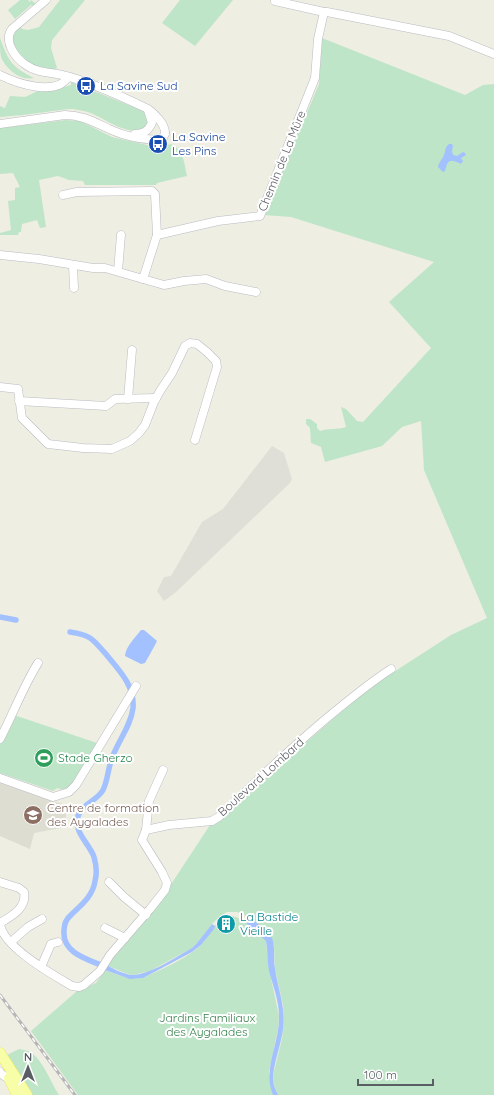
<svg xmlns="http://www.w3.org/2000/svg" width="494" height="1095" font-family="Quicksand,sans-serif">
<style>
.industrial{fill:#dfdfd7}
.education{fill:#deddd1}
.green{fill:#bfe5c8}
.water{fill:#a2c1fe}
.lines{fill:none;stroke-linecap:round;stroke-linejoin:round}
.canal{stroke:#a2c1fe;stroke-width:5.5}
.minor-casing{stroke:#babbc2;stroke-width:9}
.major-casing{stroke:#f0e959;stroke-width:11}
.minor{stroke:#fff;stroke-width:8}
.major{stroke:#f8fea7;stroke-width:10}
.rail-casing{stroke:#b6b6b7;stroke-width:3}
.rail{stroke:#fff;stroke-width:1.5;stroke-dasharray:4.5;stroke-linecap:butt}
.labels{text-anchor:middle;stroke-width:4;stroke-linejoin:round;paint-order:stroke}
.transit-label{font-size:12px;fill:#164399;stroke:#fff;text-anchor:start}
.street-label{font-size:12px;fill:#5b5d64;stroke:#fff}
.leisure-label{font-size:12px;fill:#27864d;stroke:#fff;text-anchor:start}
.education-label{font-size:12px;fill:#785e54;stroke:#fff;text-anchor:start}
.culture-label{font-size:12px;fill:#0d838f;stroke:#fff;text-anchor:start}
.park-label{font-size:12px;fill:#34814a;stroke:#fff}
</style>
<rect width="100%" height="100%" fill="#eeeee3"/>
<path class="industrial" d="M272,446l12,7 8,26 -2,4 -114,109 -12,9 -7,-10 7,-14 7,-1 31,-54 21,-13z"/>
<path class="education" d="M0,782l55,20 12,3 -2,21 1,1 -32,6 -4,16 -30,-13z"/>
<g class="green">
<path d="M20,0h8l2,2 1,-2 5,4 -2,3 -3,-2 -16,14 -7,-9z"/>
<path d="M60,0h25l-33,40 -1,8 6,20c-18,9 -48,-17 -45,-36l8,-6 2,3 6,1 11,-3z"/>
<path d="M180,0h53l-38,46 -33,-23z"/>
<path d="M0,38c8,22 11,29 34,40 -14,3 -28,-9 -33,-21 -1,-5 -1,-13 -1,-19z"/>
<path d="M322,38l143,57 18,-10 11,-1v1011h-216l-5,-13 1,-11 8,-32 2,-19 -1,-15 -8,-36 -1,-24 -8,-15 -16,-12 -13,-6h-10l-7,4 -8,8 -15,19 -5,5 -42,23 -17,4 -8,-2 -19,-8 54,-64 50,-76 159,-137 82,-53 36,-17 -63,-148 -3,-49 -19,6 -20,19 -57,16 -4,-15 -10,-4 -1,-15 -4,-4v-5h4l7,5v4l3,3c8,-3 17,-1 26,-4l-5,-20 5,2 11,12 6,1 68,-74 -42,-46 45,-40 -143,-45 -27,-2 55,-131z"/>
<path d="M71,82l70,28c8,5 10,18 -1,20 -17,4 -37,-13 -52,-18 -4,-1 -10,-2 -15,-3 -9,0 -19,2 -27,3 -16,2 -31,4 -46,5v-11l5,2 5,-12 15,1 15,-7 12,1 19,-6z"/>
<path d="M66,120l14,1 32,16 40,9h11l8,-2c13,6 13,19 16,32l-30,7 -1,2h-71l-2,-4 -14,-1 -11,-4 -19,4 7,47 -6,1 -3,-8 -15,4 -1,8h-2l-1,3h-18v-2l11,-3 -3,-29 7,-1v-12l5,-1 -7,-14 -13,1v-46z"/>
<path d="M14,715l83,28 -24,41 -10,6 -6,-2 -4,3 -53,-18v-31z"/>
<path d="M229,916c14,0 28,14 37,25l3,28 10,47 -1,13 -9,43 4,23h-195l-47,-64 46,-40 19,-8 9,-13c13,5 24,10 38,8 17,-8 45,-20 58,-33 9,-9 14,-26 28,-29z"/>
<path d="M19,1049c3,1 7,1 9,2 14,6 23,32 31,44h-29l-25,-39z"/>
</g>
<g class="water">
<path d="M449,144h3l1,2 -1,5 1,4 4,1 6,-4 2,1 1,2 -5,3 2,3 -2,3c-11,-5 -13,-5 -16,7l-2,1 -5,-5c1,-5 3,-6 5,-10 3,-5 1,-9 6,-13z"/>
<path d="M141,630h3l13,11 -2,4 -10,18 -4,1 -16,-8c1,-10 10,-18 16,-26z"/>
<path d="M250,918c6,5 16,10 21,18 5,9 2,22 4,33 3,20 11,39 8,60 -2,17 -10,34 -10,51 0,5 3,10 5,15h-5c-11,-26 7,-52 6,-79 0,-15 -6,-30 -10,-45 -2,-10 -1,-20 -3,-30l-20,-18z"/>
<path d="M212,924l3,2 -1,3 -13,16 -9,7 -49,26 -13,1 -25,-9 1,-5c8,4 17,9 26,10 18,0 44,-18 60,-27l5,-5z"/>
</g>
<g class="lines">
<g class="canal">
<path d="M0,617l16,3"/>
<path d="M70,632c7,1 14,2 20,6 6,4 10,10 15,15 13,16 30,32 28,55 -2,18 -15,33 -21,50 -4,10 -4,22 -9,32 -6,11 -23,15 -26,29 -2,14 13,26 17,38 2,7 3,17 1,24 -2,15 -14,24 -24,34 -5,4 -7,10 -7,16 -2,23 26,29 42,36"/>
</g>
<g class="minor-casing">
<g id="minor">
<path d="M275,1l49,11"/>
<path d="M0,75c16,8 56,22 68,2"/>
<path d="M0,124l65,-9c17,0 29,7 44,14 15,7 36,12 53,10l3,-5c1,-9 -10,-20 -17,-25 -25,-12 -60,-28 -86,-34 -13,-3 -25,-2 -36,-10 -11,-7 -23,-24 -14,-36l34,-29"/>
<path d="M135,134c9,0 13,-3 17,-11l-4,-13"/>
<path d="M63,195l14,-3 75,-1 3,3 2,41"/>
<path d="M0,255l39,4 54,9h12l38,11 14,-44 61,-14 42,-5 55,-138 3,-39 6,-27h3l122,24 45,18"/>
<path d="M73,265l1,23"/>
<path d="M118,271l3,-36"/>
<path d="M143,279l21,6 20,-4 22,-2 19,7 31,6"/>
<path d="M0,387l18,2 4,29 26,26 35,4 29,1 18,-8 9,-8 6,-8 9,-23 6,-11 12,-18 13,-27 5,-3 7,1 10,8 9,9 1,6 -22,73"/>
<path d="M128,399l4,-49"/>
<path d="M19,401l87,5 9,-7 41,-1"/>
<path d="M0,739c13,-25 23,-52 38,-76"/>
<path d="M0,778l53,19 16,-5 7,-7 60,-99"/>
<path d="M146,830l3,-29 14,-31"/>
<path d="M0,882l19,6 5,4c3,16 -12,24 -24,31 1,23 53,52 72,63l7,1 5,-2 16,-14 10,-16 40,-46 15,-19 2,-7 -5,-11 -20,-32 4,-10 23,-5 43,-4 8,-5c33,-32 66,-63 101,-93 23,-19 45,-38 70,-54"/>
<path d="M109,882l15,15 22,18"/>
<path d="M105,928l20,10"/>
<path d="M11,942l17,-15 14,-8"/>
<path d="M41,967l10,-23 7,-2"/>
<path d="M0,1072l1,2 8,5"/>
</g>
</g>
<g class="major-casing">
<g id="major">
<path d="M0,1053l27,42"/>
<path d="M9,1078l8,17"/>
</g>
</g>
<use href="#minor" class="minor"/>
<use href="#major" class="major"/>
<g class="rail-casing">
<path id="rail" d="M0,995l75,100"/>
</g>
<use href="#rail" class="rail"/>
</g>
<defs>
<g id="bus-disc" transform="scale(1)"><circle r="9.5" fill="#1a4fb4" stroke="#fff"/><path d="M-5-6H5V4H4V6H2V4H-2V6H-4V4H-5ZM-3.5-4V0h7V-4ZM-3.5 1.2v1.5H-2V1.2ZM2 1.2v1.5H3.5V1.2Z" fill="#fff"/></g>
<g id="stadium-disc" transform="scale(1)"><circle r="9.5" fill="#2e9e5b" stroke="#fff"/><path d="M0-5a6.5 5 0 1 0 0 10a6.5 5 0 1 0 0-10ZM-3.5-1.8h7v3.6h-7Z" fill="#fff"/></g>
<g id="school-disc" transform="scale(1)"><circle r="9.5" fill="#8d6e63" stroke="#fff"/><path d="M0-5L7-2L0 1L-7-2ZM-4 1L0 2.5L4 1V4Q0 6-4 4Z" fill="#fff"/></g>
<g id="building-disc" transform="scale(1)"><circle r="9.5" fill="#0f9aa8" stroke="#fff"/><path d="M-4-6H4V6H1V3H-1V6H-4ZM-2.5-4.3h1.7v1.8h-1.7ZM.8-4.3h1.7v1.8H.8ZM-2.5-1h1.7V.8h-1.7ZM.8-1h1.7V.8H.8Z" fill="#fff"/></g>
</defs>
<g fill-rule="evenodd">
<use href="#bus-disc" x="86" y="86"/>
<use href="#bus-disc" x="158" y="144"/>
<use href="#stadium-disc" x="44" y="758"/>
<use href="#school-disc" x="33" y="815"/>
<use href="#building-disc" x="226" y="924"/>
</g>
<g class="labels">
<g class="transit-label">
<text x="100" y="90">La Savine Sud</text>
<text x="172" y="141">La Savine<tspan x="172" dy="14">Les Pins</tspan></text>
</g>
<g class="street-label">
<text transform="translate(282 161) rotate(-68)" y="4">Chemin de La Mûre</text>
<text transform="translate(261 777) rotate(-42)" y="4">Boulevard Lombard</text>
</g>
<g class="leisure-label">
<text x="58" y="762">Stade Gherzo</text>
</g>
<g class="education-label">
<text x="47" y="812">Centre de formation<tspan x="47" dy="14">des Aygalades</tspan></text>
</g>
<g class="culture-label">
<text x="240" y="921">La Bastide<tspan x="240" dy="14">Vieille</tspan></text>
</g>
<g class="park-label">
<text x="207" y="1022">Jardins Familiaux<tspan x="207" dy="14">des Aygalades</tspan></text>
</g>
</g>
<g transform="translate(28 1067)" stroke="#ffffff" stroke-width="3" paint-order="stroke">
<path d="M0-3L7 15L0 10L-7 15Z" fill="#5b5d64"/>
<text y="-6" font-size="11" font-weight="bold" text-anchor="middle" fill="#5b5d64">N</text>
</g>
<path d="M358 1079v6h75v-6" fill="none" stroke="#5b5d64" stroke-width="2"/>
<text x="364" y="1079" font-size="12" fill="#5b5d64" stroke="#ffffff" stroke-width="3" paint-order="stroke">100 m</text>
</svg>
